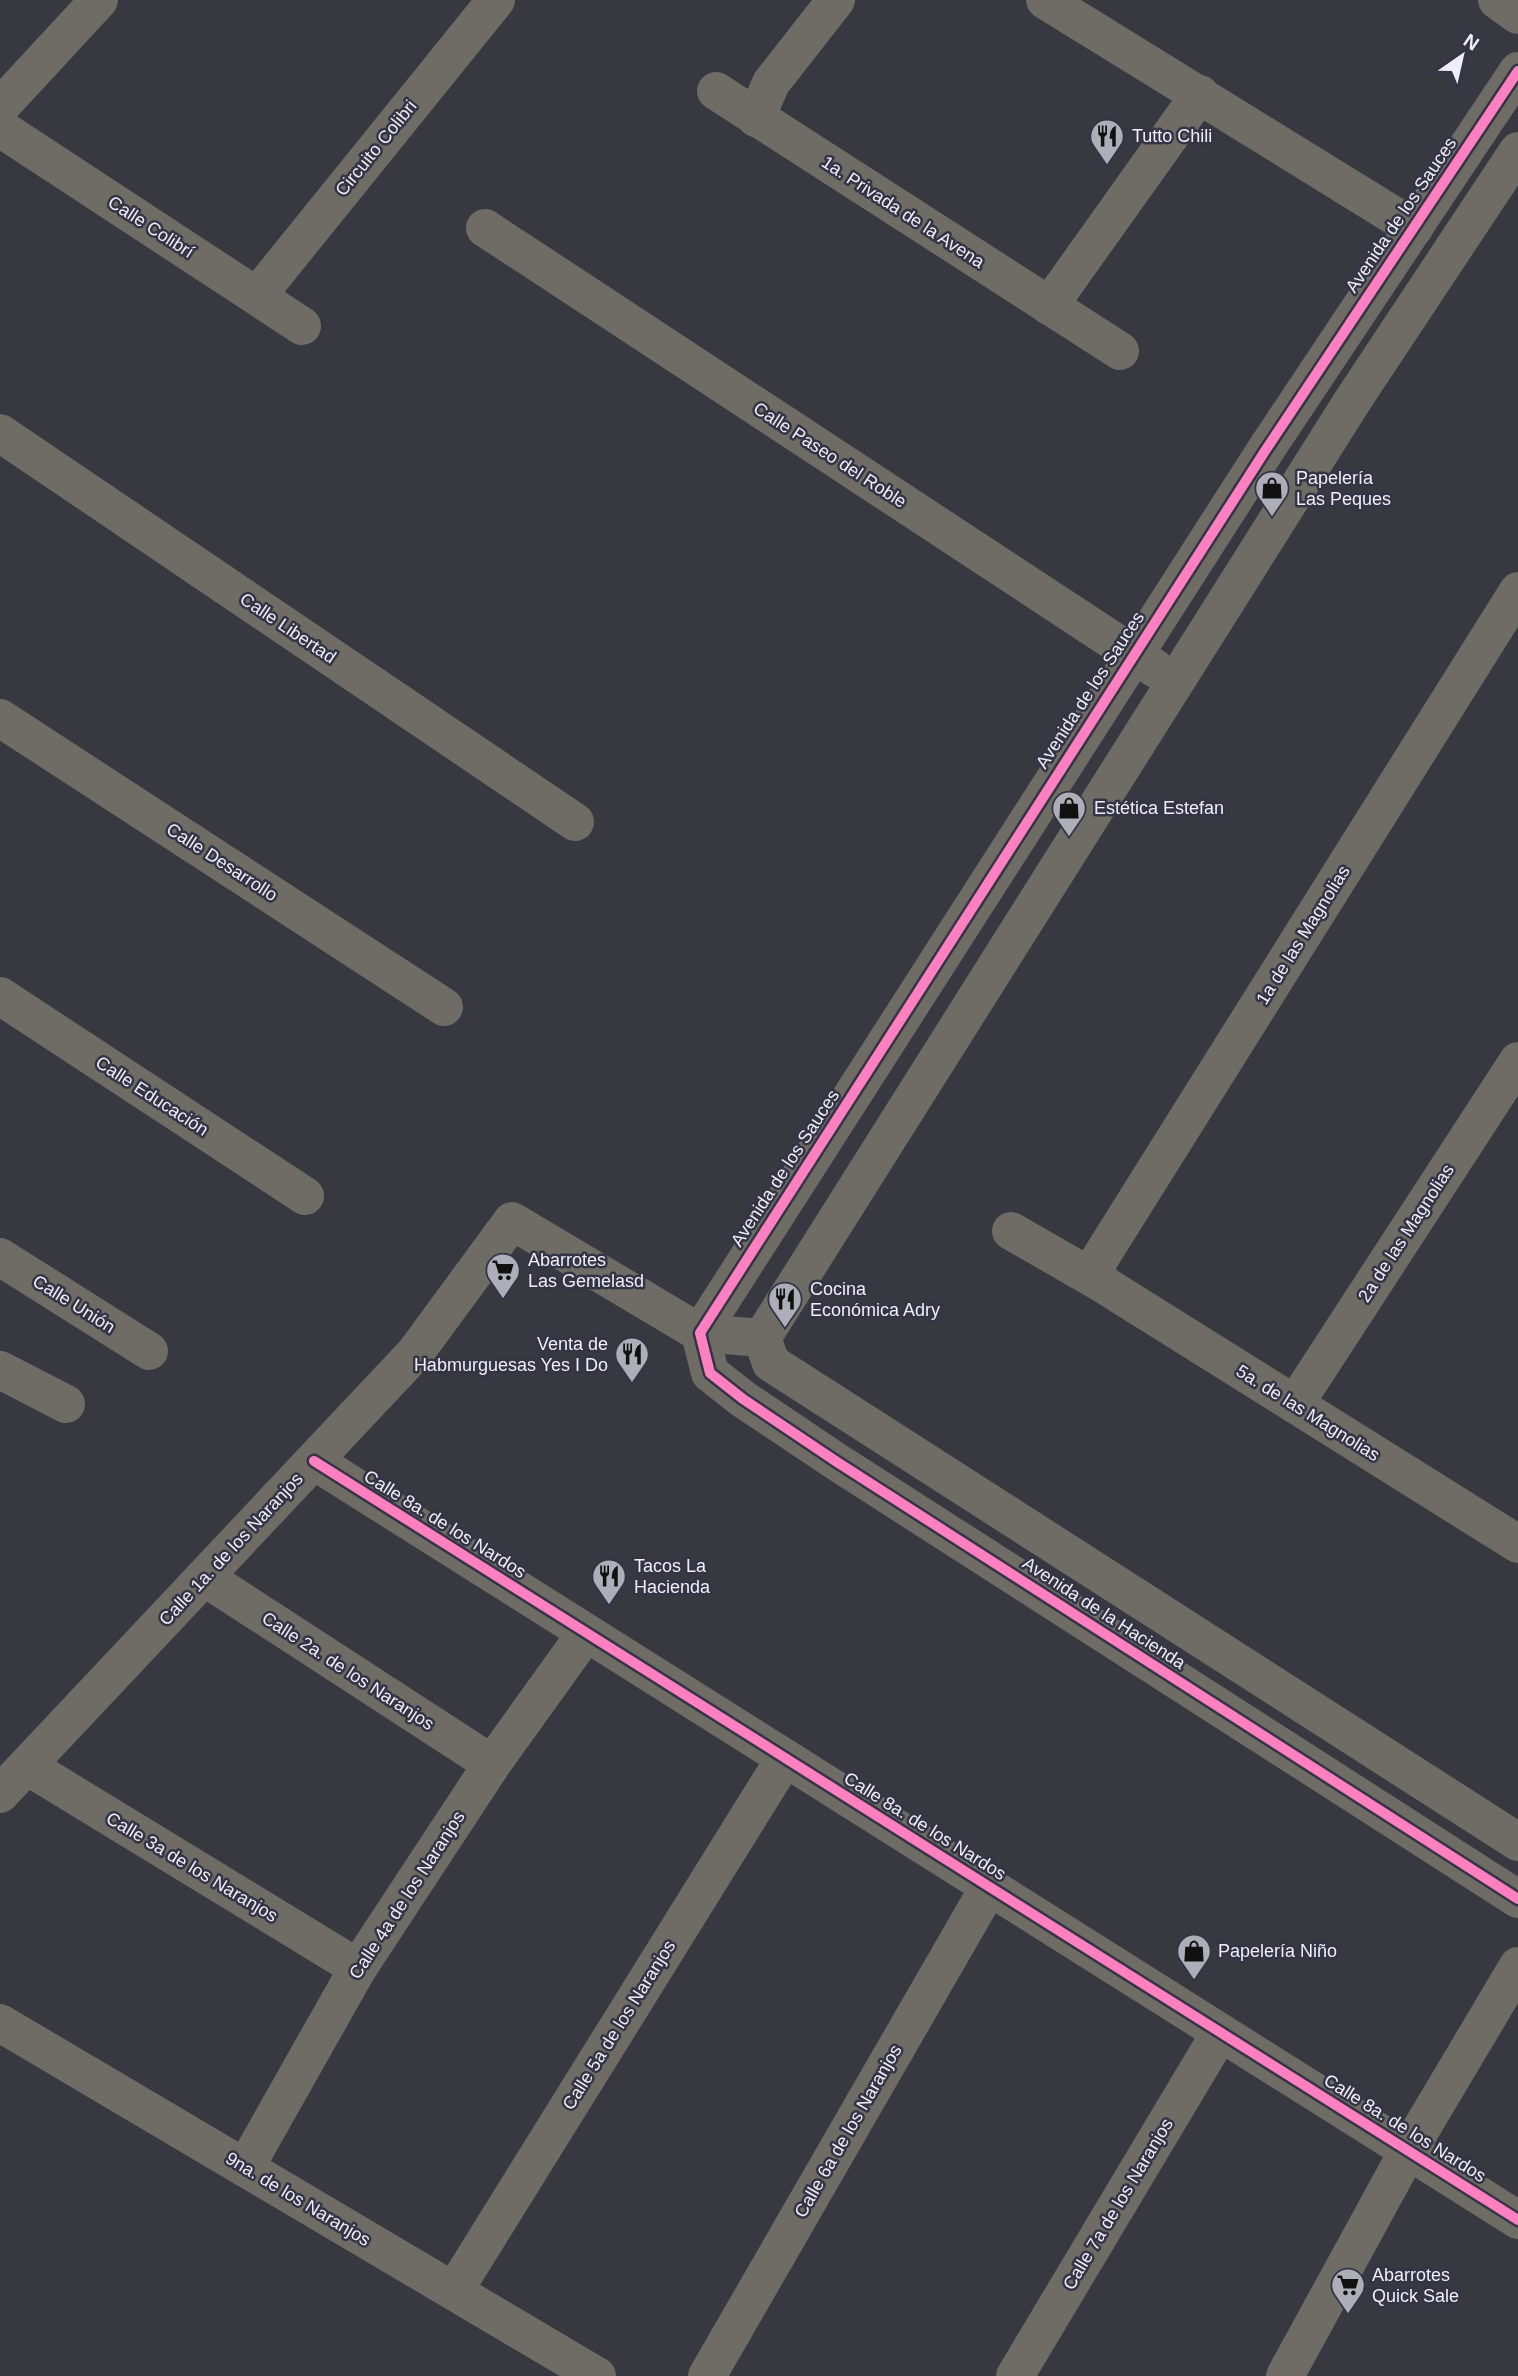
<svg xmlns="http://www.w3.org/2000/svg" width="1518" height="2376" font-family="Arial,sans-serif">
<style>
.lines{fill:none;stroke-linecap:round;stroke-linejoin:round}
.minor{stroke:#6e6c65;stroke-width:38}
.cycleway-casing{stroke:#353445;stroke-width:15}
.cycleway{stroke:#ff80c0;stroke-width:10}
.labels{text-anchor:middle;stroke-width:5;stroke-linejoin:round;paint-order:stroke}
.poi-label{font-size:18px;fill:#eeeef9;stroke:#353445;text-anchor:start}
.street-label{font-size:18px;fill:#eeeef9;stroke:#353445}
</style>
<rect width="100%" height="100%" fill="#383841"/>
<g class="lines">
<g class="minor">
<path d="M1045,0l369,228"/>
<path d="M1497,0l21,15"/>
<path d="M716,91l404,260"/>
<path d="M0,107l99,-107"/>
<path d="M756,118l15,-35 65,-83"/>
<path d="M0,128l302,198"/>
<path d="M485,228l671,441"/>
<path d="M257,296l239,-296"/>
<path d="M1049,306l151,-212"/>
<path d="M0,433l575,389"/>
<path d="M0,718l444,289"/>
<path d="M0,996l305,200"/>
<path d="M1011,1231l87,50 420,263"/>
<path d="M0,1257l149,94"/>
<path d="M1098,1281l-1,-18 421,-672"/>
<path d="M700,1333l565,-882 253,-380"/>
<path d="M700,1333l10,40 33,26 94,63 681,437"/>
<path d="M762,1338l591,-938 165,-249"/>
<path d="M762,1338l9,25 747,479"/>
<path d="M0,1370l66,34"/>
<path d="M1295,1404l223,-343"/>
<path d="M314,1461l1204,759"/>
<path d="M204,1577l288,187"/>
<path d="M27,1766l331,202"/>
<path d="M0,1794l415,-441 97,-132 188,112 62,5"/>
<path d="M0,2023l597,353"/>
<path d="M245,2168l113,-200 134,-204 94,-131"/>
<path d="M454,2291l331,-533"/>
<path d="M707,2376l282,-489"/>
<path d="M1015,2376l205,-343"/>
<path d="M1285,2376l123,-225 110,-185"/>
</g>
<g class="cycleway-casing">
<g id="cycleway">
<path d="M1518,71l-253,380 -565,882 10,40 33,26 94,63 681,437"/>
<path d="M314,1461l1204,759"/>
</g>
</g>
<use href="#cycleway" class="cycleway"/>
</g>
<defs>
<g id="restaurant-pin" transform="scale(1.75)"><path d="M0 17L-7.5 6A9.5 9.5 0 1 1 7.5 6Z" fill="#aeaeb9" stroke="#353445"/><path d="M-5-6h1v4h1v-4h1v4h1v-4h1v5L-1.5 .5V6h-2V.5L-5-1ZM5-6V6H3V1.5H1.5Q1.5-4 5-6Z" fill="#111"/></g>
<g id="shop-pin" transform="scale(1.75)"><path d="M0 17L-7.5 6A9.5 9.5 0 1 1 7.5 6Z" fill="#aeaeb9" stroke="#353445"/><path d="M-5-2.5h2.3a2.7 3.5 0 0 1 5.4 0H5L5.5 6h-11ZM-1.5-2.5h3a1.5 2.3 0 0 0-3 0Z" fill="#111"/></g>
<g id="supermarket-pin" transform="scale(1.75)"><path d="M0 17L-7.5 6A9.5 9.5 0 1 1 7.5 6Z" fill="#aeaeb9" stroke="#353445"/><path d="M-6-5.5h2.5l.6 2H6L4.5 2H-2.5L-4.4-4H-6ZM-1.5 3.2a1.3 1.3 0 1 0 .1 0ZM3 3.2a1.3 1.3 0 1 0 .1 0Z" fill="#111"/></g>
</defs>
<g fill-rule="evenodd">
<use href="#restaurant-pin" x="1107" y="136"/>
<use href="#shop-pin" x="1272" y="488"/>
<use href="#shop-pin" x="1069" y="808"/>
<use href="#supermarket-pin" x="503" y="1270"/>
<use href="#restaurant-pin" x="785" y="1299"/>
<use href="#restaurant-pin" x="632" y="1354"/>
<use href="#restaurant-pin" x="609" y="1576"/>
<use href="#shop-pin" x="1194" y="1951"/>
<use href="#supermarket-pin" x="1348" y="2285"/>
</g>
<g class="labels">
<g class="poi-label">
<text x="1132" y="142">Tutto Chili</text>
<text x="1296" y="484">Papelería<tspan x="1296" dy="21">Las Peques</tspan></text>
<text x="1094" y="814">Estética Estefan</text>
<text x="528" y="1266">Abarrotes<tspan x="528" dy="21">Las Gemelasd</tspan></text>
<text x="810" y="1295">Cocina<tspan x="810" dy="21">Económica Adry</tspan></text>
<text x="608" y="1350" text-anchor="end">Venta de<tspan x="608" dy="21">Habmurguesas Yes I Do</tspan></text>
<text x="634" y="1572">Tacos La<tspan x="634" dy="21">Hacienda</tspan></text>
<text x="1218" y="1957">Papelería Niño</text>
<text x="1372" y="2281">Abarrotes<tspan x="1372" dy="21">Quick Sale</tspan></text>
</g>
<g class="street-label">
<text transform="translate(376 148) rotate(-51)" y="6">Circuito Colibri</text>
<text transform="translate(903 212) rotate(33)" y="6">1a. Privada de la Avena</text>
<text transform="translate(1401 215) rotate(-56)" y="6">Avenida de los Sauces</text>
<text transform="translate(151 227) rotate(33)" y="6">Calle Colibrí</text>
<text transform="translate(830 455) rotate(33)" y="6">Calle Paseo del Roble</text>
<text transform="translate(288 628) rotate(34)" y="6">Calle Libertad</text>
<text transform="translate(1090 690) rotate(-57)" y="6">Avenida de los Sauces</text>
<text transform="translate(222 862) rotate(33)" y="6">Calle Desarrollo</text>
<text transform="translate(1303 935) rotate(-58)" y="6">1a de las Magnolias</text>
<text transform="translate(152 1096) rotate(33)" y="6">Calle Educación</text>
<text transform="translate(785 1168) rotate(-57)" y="6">Avenida de los Sauces</text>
<text transform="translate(1406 1233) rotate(-57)" y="6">2a de las Magnolias</text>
<text transform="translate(74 1304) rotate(32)" y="6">Calle Unión</text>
<text transform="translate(1308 1413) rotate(32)" y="6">5a. de las Magnolias</text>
<text transform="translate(445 1524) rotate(32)" y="6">Calle 8a. de los Nardos</text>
<text transform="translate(231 1549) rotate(-47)" y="6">Calle 1a. de los Naranjos</text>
<text transform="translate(1104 1613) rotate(33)" y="6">Avenida de la Hacienda</text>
<text transform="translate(348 1671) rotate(33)" y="6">Calle 2a. de los Naranjos</text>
<text transform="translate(925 1826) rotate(32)" y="6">Calle 8a. de los Nardos</text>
<text transform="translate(192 1867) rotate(31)" y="6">Calle 3a de los Naranjos</text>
<text transform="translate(407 1895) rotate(-57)" y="6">Calle 4a de los Naranjos</text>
<text transform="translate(619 2025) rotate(-58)" y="6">Calle 5a de los Naranjos</text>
<text transform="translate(1405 2128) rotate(32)" y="6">Calle 8a. de los Nardos</text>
<text transform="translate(848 2131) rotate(-60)" y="6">Calle 6a de los Naranjos</text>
<text transform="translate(298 2199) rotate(31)" y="6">9na. de los Naranjos</text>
<text transform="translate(1118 2204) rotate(-59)" y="6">Calle 7a de los Naranjos</text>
</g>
</g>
<g transform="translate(1462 56) rotate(34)" stroke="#353445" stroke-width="5" paint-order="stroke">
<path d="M0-5L12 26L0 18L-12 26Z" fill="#eeeef9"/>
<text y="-10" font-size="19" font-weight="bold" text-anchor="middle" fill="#eeeef9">N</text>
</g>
</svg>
